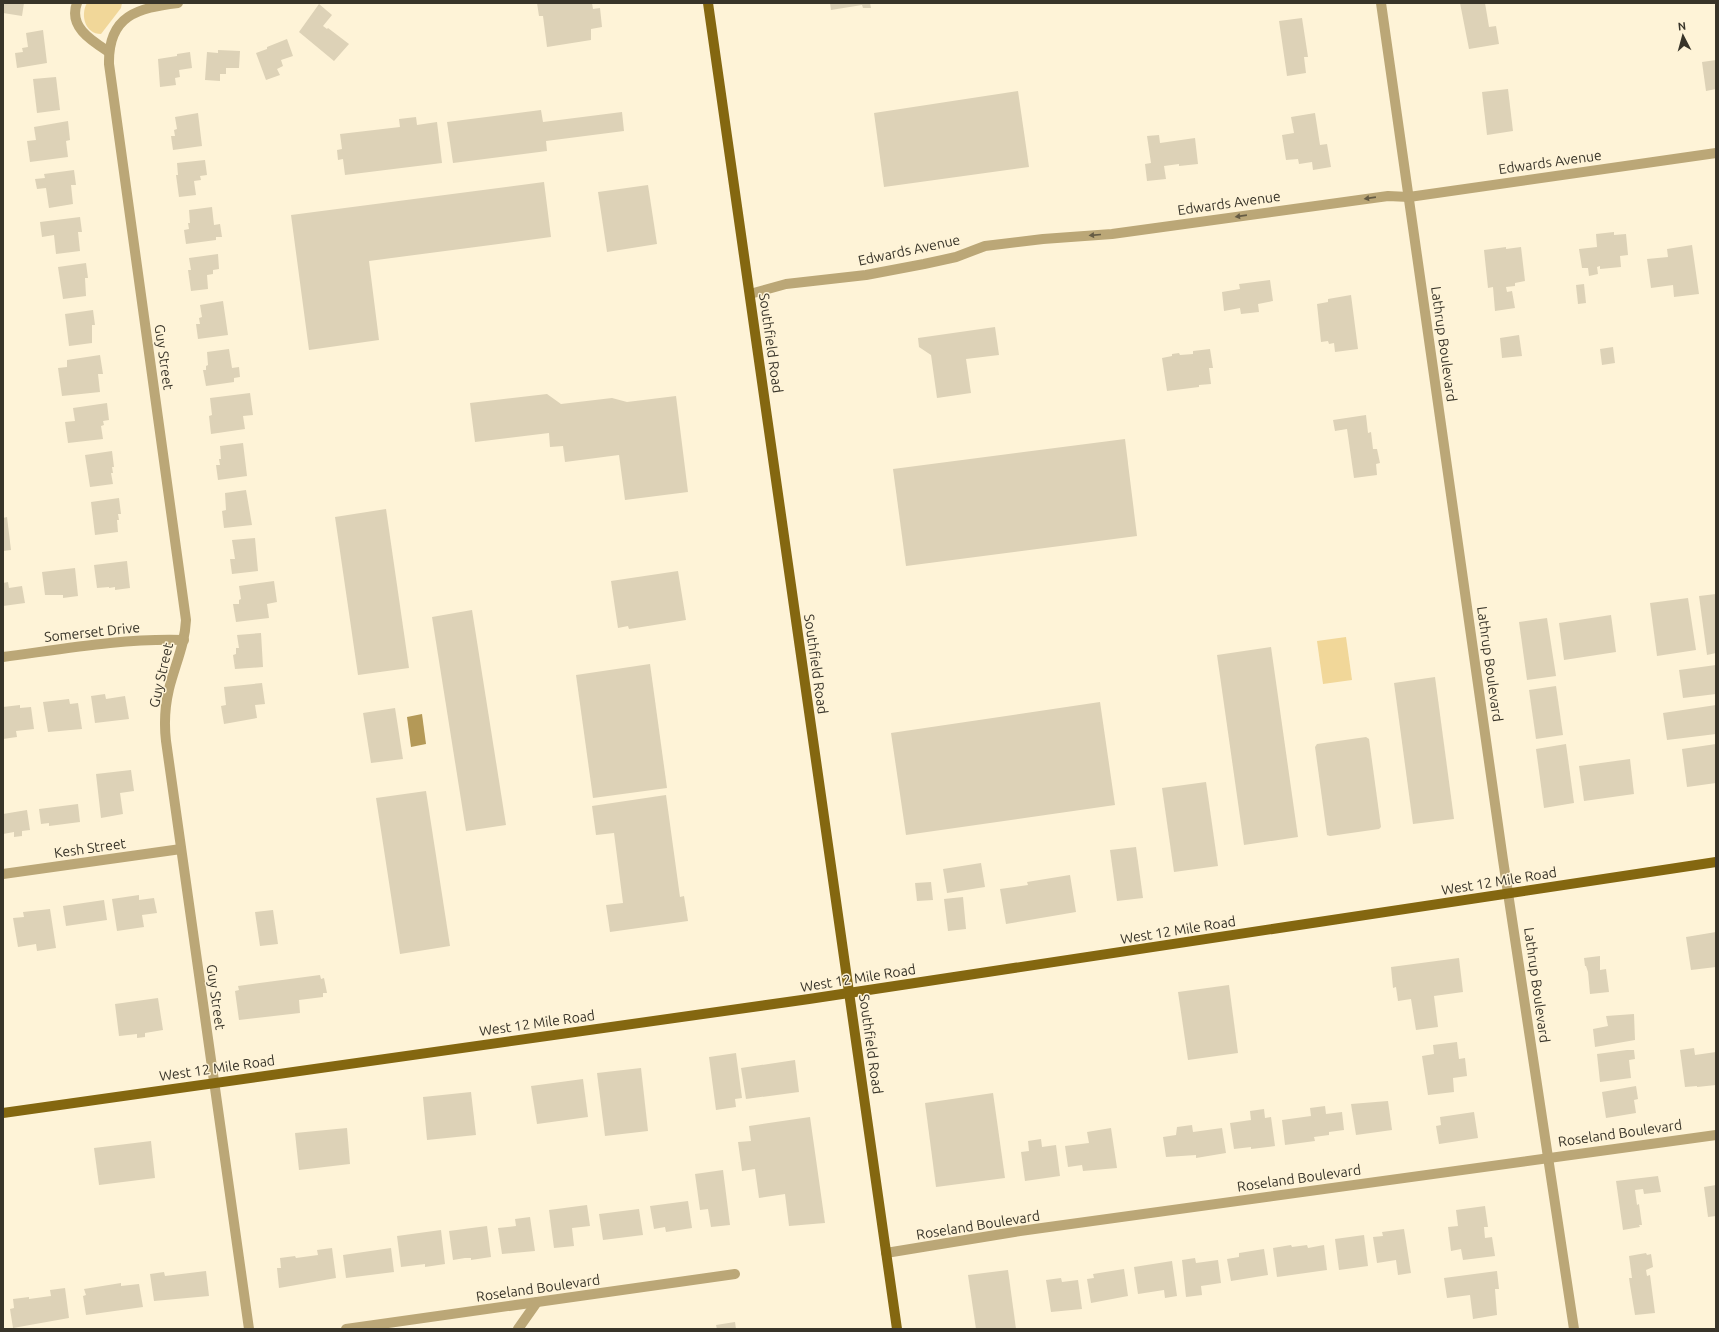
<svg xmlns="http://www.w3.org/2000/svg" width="1719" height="1332" font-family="Ubuntu,sans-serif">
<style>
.green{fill:#f1d799}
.water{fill:#b49957}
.building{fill:#ddd2b7}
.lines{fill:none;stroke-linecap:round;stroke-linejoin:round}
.minor{stroke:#bba777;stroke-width:10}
.major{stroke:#846710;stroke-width:10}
.oneway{fill:#665c44}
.labels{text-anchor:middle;stroke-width:3;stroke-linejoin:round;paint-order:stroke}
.street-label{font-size:14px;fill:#383429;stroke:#fef3d7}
</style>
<rect width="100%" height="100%" fill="#fef3d7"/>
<g class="green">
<path d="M122,3l-1,5 -20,26c-16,0 -21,-19 -14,-31z"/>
<path d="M1346,637l6,43 -29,4 -6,-43z"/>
</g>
<path class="water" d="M422,714l4,30 -15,3 -4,-30z"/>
<g class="building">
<path d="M3,3h21l-2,13 -19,-3z"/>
<path d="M537,3h55l1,6 7,-1 2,19 -11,2v11l-44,7 -4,-31h-4z"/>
<path d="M830,3h40l1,5h-8l-1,-3 -31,5z"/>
<path d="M1460,3h25l4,24 7,-1 3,18 -30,5z"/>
<path d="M319,4l13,11 -9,11 4,3 1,-1 21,16 -15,17 -35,-29z"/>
<path d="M1302,18l6,39h-4l2,16 -19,3 -8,-55z"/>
<path d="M43,30l4,33 -30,5 -2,-15 8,-1 -1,-4 6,-1 -2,-14z"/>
<path d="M287,39l6,17 -12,4 2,6 -6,3 3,6 -14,5 -10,-27 11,-4v-2z"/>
<path d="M218,50l22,1 -1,17h-13v6h-6v7l-15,-1 2,-28 11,1z"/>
<path d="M190,52l2,16 -13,2 1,7 -5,1 1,7 -16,2 -2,-28 19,-3v-2z"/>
<path d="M1716,60v29l-10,2 -4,-29z"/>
<path d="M56,77l4,33 -23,3 -4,-34z"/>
<path d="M1508,89l5,42 -26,4 -5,-43z"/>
<path d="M1018,91l11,76 -145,20 -10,-74z"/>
<path d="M541,110l2,12 79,-10 2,19 -78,10 1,10 -94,12 -6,-41z"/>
<path d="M198,113l4,33 -29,4 -2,-14h4l-1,-6 3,-1 -2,-12z"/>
<path d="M1315,113l5,32 7,-1 4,23 -18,3 -1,-8 -13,2 -1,-5 -12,1 -4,-25 12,-2 -3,-16z"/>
<path d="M416,117l1,8 20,-3 5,41 -97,12 -2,-16 -5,1 -1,-10 5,-1 -2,-15 60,-7 -1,-8z"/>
<path d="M68,121l2,19 -4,1 2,16 -38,5 -3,-21 9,-1 -2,-13z"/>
<path d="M1159,135l1,8 35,-5 3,26 -19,2v-2l-15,2 2,13 -19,2 -2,-17 6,-1 -4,-27z"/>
<path d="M205,160l2,15 -7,1 1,4 -7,1 2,14 -17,2 -3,-22h2l-1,-12z"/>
<path d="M74,170l2,15h-5l2,19 -24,4 -3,-20 -9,1 -2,-10 10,-1 -1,-4z"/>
<path d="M544,182l7,55 -182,24 10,79 -70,10 -18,-135z"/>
<path d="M648,185l9,59 -50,8 -9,-60z"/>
<path d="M212,207l2,18 6,-1 2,13h-6v3l-30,4 -2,-14 5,-1 -1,-6h2l-1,-13z"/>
<path d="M80,217l2,15h-4l2,19 -24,3 -2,-19 -12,2 -2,-15z"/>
<path d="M1614,232v3l12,-1 2,21 -8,1 1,11 -21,2v-3l-3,1 1,7 -9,2 -1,-8h-6l-3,-19 18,-2 -1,-13z"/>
<path d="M1692,245l7,49 -25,3 -1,-12 -22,3 -4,-29 21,-2 -1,-8z"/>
<path d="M1506,247v2l15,-2 4,34 -10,2v3l-9,1 1,5 5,-1 3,17 -20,3 -2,-24 -5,1 -4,-38z"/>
<path d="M218,254l1,15 -6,1v4l-6,1 1,14 -17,2 -3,-21h3l-2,-12z"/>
<path d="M86,263l2,15h-3l1,18 -23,3 -5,-32z"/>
<path d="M1270,280l3,21 -15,3 1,8 -18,2 -1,-6 -16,3 -2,-19 18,-3 -1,-5z"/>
<path d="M1584,284l2,19 -8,1 -2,-19z"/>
<path d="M1351,295l7,54 -23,3 -1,-9 -5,1 -1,-3 -7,1 -4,-38 11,-2v-3z"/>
<path d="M223,301l5,34 -30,4 -2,-15h4l-1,-6 3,-1 -2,-12z"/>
<path d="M93,310l2,15h-3v18l-23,3 -4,-32z"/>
<path d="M995,327l4,28 -33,4 5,34 -34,5 -6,-43 -12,-8 -1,-9z"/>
<path d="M1519,335l3,21 -20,2 -2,-20z"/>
<path d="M1613,347l2,16 -13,2 -2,-16z"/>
<path d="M229,349l3,19 7,-1 1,10 -6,1v4l-28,4 -3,-16h3v-4l2,-1 -1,-13z"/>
<path d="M1210,349l3,19h-4l2,16 -12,1v2l-32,4 -5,-33 10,-2v-2l7,-1 1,2 13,-1v-3z"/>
<path d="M100,355l3,19h-5l2,18 -38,4 -4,-28 9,-1v-7z"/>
<path d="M250,393l3,22 -10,1 2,13 -34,5 -2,-18 3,-1 -2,-17z"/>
<path d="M547,394l14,10 51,-6 15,4 49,-6 12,96 -63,8 -6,-45 -54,7 -2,-16 -13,1 -1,-14 -74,9 -5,-39z"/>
<path d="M107,403l2,17 -6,1 1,4 -3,1 2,13 -35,4 -3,-21 10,-1 -2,-13z"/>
<path d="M1366,415l2,18 3,-1 2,17h4l3,14 -4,1 1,11 -23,3 -7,-49 -12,2 -2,-11z"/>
<path d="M1125,439l12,97 -231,30 -13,-97z"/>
<path d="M243,443l4,33 -29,4 -2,-15h4l-1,-6h2l-1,-13z"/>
<path d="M112,451l2,16h-2l1,6h-2l2,11 -23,3 -5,-32z"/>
<path d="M246,490l6,35 -28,3 -2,-17 4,-1 -1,-17z"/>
<path d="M119,498l2,16h-3l1,6h-2l1,12 -23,3 -4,-33z"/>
<path d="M386,509l23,159 -51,7 -23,-158z"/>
<path d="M7,517l4,33 -8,1v-33z"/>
<path d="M255,538l3,33 -26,3 -2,-15h5l-3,-19z"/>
<path d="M127,561l3,27 -15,2v-3l-6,1v-1l-12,1 -3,-23z"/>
<path d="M75,568l3,28 -15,2v-3h-18l-3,-23z"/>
<path d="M678,571l8,49 -57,9 -1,-3 -10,2 -7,-47z"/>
<path d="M274,581l3,21 -10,2 2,14 -33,4 -3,-18h6v-4l2,-1 -2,-13z"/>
<path d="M8,582l1,6 13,-2 3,17 -22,3v-23z"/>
<path d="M1716,594v59l-9,2 -8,-59z"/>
<path d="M1688,598l8,52 -39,6 -7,-53z"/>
<path d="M472,610l34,215 -40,6 -34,-214z"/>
<path d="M1611,615l5,37 -52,8 -5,-37z"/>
<path d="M1547,618l9,58 -29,4 -8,-58z"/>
<path d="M261,633l2,34 -28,2 -2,-14 3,-1v-6h3l-2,-13z"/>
<path d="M1271,647l27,190 -54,8 -27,-190z"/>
<path d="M650,664l17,124 -74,10 -17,-123z"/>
<path d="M1716,665v29l-33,4 -4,-28z"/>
<path d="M1435,677l19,142 -41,5 -19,-141z"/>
<path d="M262,683l3,21 -10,1 2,13 -33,6 -3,-18 5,-1 -2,-18z"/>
<path d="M1556,686l7,49 -27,4 -7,-49z"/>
<path d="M105,694l1,5 19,-3 4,23 -34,4 -4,-27z"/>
<path d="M69,699l1,5 8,-1 4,26 -34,3 -5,-30z"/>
<path d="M1100,702l15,103 -209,30 -15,-102z"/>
<path d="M20,705v3l11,-1 3,22 -18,2 1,6 -14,2v-32z"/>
<path d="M1716,705v29l-49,6 -4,-27z"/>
<path d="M395,708l8,51 -32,4 -8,-50z"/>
<path d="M1366,737l3,2 12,88 -2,2 -49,7 -3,-1 -12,-88 2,-3z"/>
<path d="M1566,744l8,59 -30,5 -8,-59z"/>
<path d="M1716,744v39l-29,4 -5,-38z"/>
<path d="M1630,759l4,35 -50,7 -5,-35z"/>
<path d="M131,770l3,21 -14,2 3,21 -22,4 -5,-44z"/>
<path d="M1206,782l12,84 -44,6 -12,-84z"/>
<path d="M426,791l24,155 -50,8 -24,-156z"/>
<path d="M666,795l14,102 4,-1 4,25 -78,11 -4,-27 17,-2 -9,-70 -18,2 -4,-29z"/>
<path d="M78,804l2,18 -31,4v-3l-8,1 -2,-15z"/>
<path d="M27,810l3,20 -8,1v5l-8,1v-5l-11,2v-20z"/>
<path d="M1136,847l7,51 -26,3 -7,-51z"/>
<path d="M981,863l4,24 -38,6 -4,-24z"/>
<path d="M1070,875l6,37 -70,12 -6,-35 28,-4 -1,-3z"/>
<path d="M931,882l2,18 -16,1 -2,-18z"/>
<path d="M139,895v5l15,-2 3,15 -15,2 2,12 -27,4 -5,-32z"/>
<path d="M963,897l3,32 -18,2 -4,-32z"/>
<path d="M104,900l3,20 -41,6 -3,-20z"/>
<path d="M50,909l6,39 -19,3 -1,-7 -18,3 -5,-29 11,-1 -1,-5z"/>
<path d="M273,910l5,34 -18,2 -5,-34z"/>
<path d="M1716,932v35l-25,3 -5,-33z"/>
<path d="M1600,956v14l6,-1 3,23 -19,2 -2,-22 -2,-6h-1l-1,-8z"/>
<path d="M1459,958l4,34 -29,4 4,31 -22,3 -5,-31 -13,2 -2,-14 -3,1 -2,-21z"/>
<path d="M320,975l1,4 3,-1 3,15h-4v4l-24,3 1,13 -61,7 -4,-29 4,-1 -1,-4z"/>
<path d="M1229,985l9,68 -50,7 -10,-68z"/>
<path d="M158,998l5,32 -18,3v4l-8,1v-4l-18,2 -4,-32z"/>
<path d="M1634,1014l1,26 -40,7 -2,-18 15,-3 -2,-10z"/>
<path d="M1457,1042l2,17 6,-1 2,18 -14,2 1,14 -26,3 -6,-39 12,-2 -1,-9z"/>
<path d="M1694,1048l1,7 21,-3v33l-19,2v-1l-12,1 -5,-37z"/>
<path d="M1627,1050h7l1,9 -6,1 2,18 -31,4 -3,-28z"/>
<path d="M736,1053l6,45 -7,1 1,8 -20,3 -7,-53z"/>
<path d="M795,1060l4,32 -53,7 -5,-31z"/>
<path d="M641,1068l7,63 -43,5 -8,-63z"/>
<path d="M583,1079l5,38 -51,7 -6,-38z"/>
<path d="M1636,1086l2,13 -4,1 2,13 -30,5 -4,-26z"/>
<path d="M471,1092l5,43 -49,5 -4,-43z"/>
<path d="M993,1093l12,85 -69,9 -11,-84z"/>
<path d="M1388,1101l4,29 -36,5 -5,-31z"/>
<path d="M1325,1106l1,8 16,-2 2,18 -15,2v3l-15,2 1,4 -30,4 -3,-25 29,-4 -1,-8z"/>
<path d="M1264,1109l1,9 6,-1 4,29 -24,3v-2l-17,2 -4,-26 21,-3 -1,-9z"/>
<path d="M1474,1112l4,26 -39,6 -3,-18 5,-1 -1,-8z"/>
<path d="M810,1117l15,106 -36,3 -4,-32 -26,4 -4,-29 -13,2 -4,-29 13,-1 -2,-15z"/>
<path d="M1192,1125l1,7 29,-4 4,25 -30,5v-3l-30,2 -3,-20 13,-2 1,-8z"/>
<path d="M347,1128l3,36 -51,6 -4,-37z"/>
<path d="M1111,1128l6,40 -34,3 -1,-6 -14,2 -3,-21 24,-3 -2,-11z"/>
<path d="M1041,1139l1,8 14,-2 4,31 -35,5 -4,-29 8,-1 -1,-10z"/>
<path d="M151,1141l4,37 -56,7 -5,-37z"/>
<path d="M723,1170l7,55 -19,2 -3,-18 -8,1 -5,-36z"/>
<path d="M1658,1176l3,16 -17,2 -1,-5 -8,1 2,15 2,-1 3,21h-3l1,2 -17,3 -7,-49z"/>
<path d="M1716,1185v31l-8,1 -4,-30z"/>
<path d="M688,1201l4,27 -26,4 -1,-5 -11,2 -4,-23z"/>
<path d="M587,1205l3,21 -18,2 2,18 -20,2 -5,-38z"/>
<path d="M1485,1206l3,21h-4l1,11 7,-1 3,19 -32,4 -2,-11 -10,2 -3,-24 10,-1 -2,-16z"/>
<path d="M639,1209l4,26 -40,5 -4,-26z"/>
<path d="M530,1217l5,34 -33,3 -4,-26 18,-2 -1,-7z"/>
<path d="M487,1226l4,31 -20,3v-2h-6l-12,2 -4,-29z"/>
<path d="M1404,1229l7,44 -13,2 -2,-15 -19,3 -4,-26 10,-1 -1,-4z"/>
<path d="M441,1230l4,34 -20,3v-3l-24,3 -4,-31z"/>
<path d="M1364,1235l4,31 -29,4 -4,-31z"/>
<path d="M1291,1245l1,2 15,-2 1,3 16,-3 3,25 -50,7 -4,-29z"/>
<path d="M332,1248l4,30 -57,10 -2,-20h4l-1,-10 15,-2 1,2 22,-3 -1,-5z"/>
<path d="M391,1248l3,24 -48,6 -3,-23z"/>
<path d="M1264,1249l4,26 -37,6 -4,-22 12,-2v-4z"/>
<path d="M1646,1253l1,2 4,-1 2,13 -7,3 1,6 3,-1 5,38 -20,2 -5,-30 -1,-7h3l-3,-22z"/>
<path d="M1195,1258l1,5 22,-3 3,23 -20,3 1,9 -16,2 -4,-37z"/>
<path d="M1172,1261l5,35 -12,2 -1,-8 -26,4 -4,-27z"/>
<path d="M1124,1269l4,27 -37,7 -4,-24 7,-1 -1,-4z"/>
<path d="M1008,1270l8,59h-40l-8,-54z"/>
<path d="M206,1271l3,25 -55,5 -4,-27 14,-2 1,4z"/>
<path d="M1497,1271l2,18h-4l2,26 -24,4 -3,-24 -23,3 -3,-20z"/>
<path d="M1061,1278l1,4 16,-2 4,29 -31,3 -5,-32z"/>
<path d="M121,1283v3l18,-2 4,23 -57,8 -3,-19 3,-1 -2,-6z"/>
<path d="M65,1288l4,30 -56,10 -3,-19 4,-1 -1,-9 16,-2v2l22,-3 -1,-6z"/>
<path d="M735,1322l1,7h-19l-1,-4z"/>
</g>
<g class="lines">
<g class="minor">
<path d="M77,3c-9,24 15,38 32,49"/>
<path d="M178,3c-40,5 -70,12 -69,61l77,556c-1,24 -11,45 -17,69 -4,17 -5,35 -3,52l83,588"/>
<path d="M1381,3l122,857 71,469"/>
<path d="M750,294l36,-10 80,-9 58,-11 32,-7 29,-11 58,-7 69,-5 276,-38 21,1 307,-44"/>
<path d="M3,657c60,-8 120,-19 181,-17"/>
<path d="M3,874l178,-25"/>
<path d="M886,1253l134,-22 696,-96"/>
<path d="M346,1329l389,-55"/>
<path d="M518,1329l19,-27"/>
</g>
<g class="major">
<path d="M708,3l189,1326"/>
<path d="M3,1113l806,-114 907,-137"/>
</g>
</g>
<defs><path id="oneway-solid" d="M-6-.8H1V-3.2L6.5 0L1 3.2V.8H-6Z"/></defs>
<g class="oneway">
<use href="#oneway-solid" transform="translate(1370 198) rotate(172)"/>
<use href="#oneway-solid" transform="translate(1241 216) rotate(172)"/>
<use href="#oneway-solid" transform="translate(1095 235) rotate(175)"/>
</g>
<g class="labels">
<g class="street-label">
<text transform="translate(1550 162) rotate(-8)" y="5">Edwards Avenue</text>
<text transform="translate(1229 203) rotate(-8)" y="5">Edwards Avenue</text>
<text transform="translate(909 250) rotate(-12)" y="5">Edwards Avenue</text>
<text transform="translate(771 343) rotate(82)" y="5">Southfield Road</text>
<text transform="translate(1444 344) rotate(82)" y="5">Lathrup Boulevard</text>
<text transform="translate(164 357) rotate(82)" y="5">Guy Street</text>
<text transform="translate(92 632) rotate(-6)" y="5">Somerset Drive</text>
<text transform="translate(816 664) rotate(82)" y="5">Southfield Road</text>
<text transform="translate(1490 664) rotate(82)" y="5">Lathrup Boulevard</text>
<text transform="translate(161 675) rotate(-77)" y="5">Guy Street</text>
<text transform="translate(90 848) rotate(-8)" y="5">Kesh Street</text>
<text transform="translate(1499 881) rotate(-9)" y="5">West 12 Mile Road</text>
<text transform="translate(1178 930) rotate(-9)" y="5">West 12 Mile Road</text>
<text transform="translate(858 978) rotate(-9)" y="5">West 12 Mile Road</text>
<text transform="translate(1537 985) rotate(82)" y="5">Lathrup Boulevard</text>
<text transform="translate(216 997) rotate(82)" y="5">Guy Street</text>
<text transform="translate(537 1023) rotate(-8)" y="5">West 12 Mile Road</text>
<text transform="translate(871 1044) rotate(82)" y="5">Southfield Road</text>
<text transform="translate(217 1068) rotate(-8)" y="5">West 12 Mile Road</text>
<text transform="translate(1620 1133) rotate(-8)" y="5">Roseland Boulevard</text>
<text transform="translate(1299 1178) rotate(-8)" y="5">Roseland Boulevard</text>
<text transform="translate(978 1225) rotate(-9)" y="5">Roseland Boulevard</text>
<text transform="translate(538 1288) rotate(-8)" y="5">Roseland Boulevard</text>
</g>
</g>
<rect width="1719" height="1332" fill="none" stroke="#383429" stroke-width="8"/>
<g transform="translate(1683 36) rotate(354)" stroke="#fef3d7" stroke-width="3" paint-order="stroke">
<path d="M0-3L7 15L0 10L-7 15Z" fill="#383429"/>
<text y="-6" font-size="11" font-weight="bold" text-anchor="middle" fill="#383429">N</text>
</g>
</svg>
